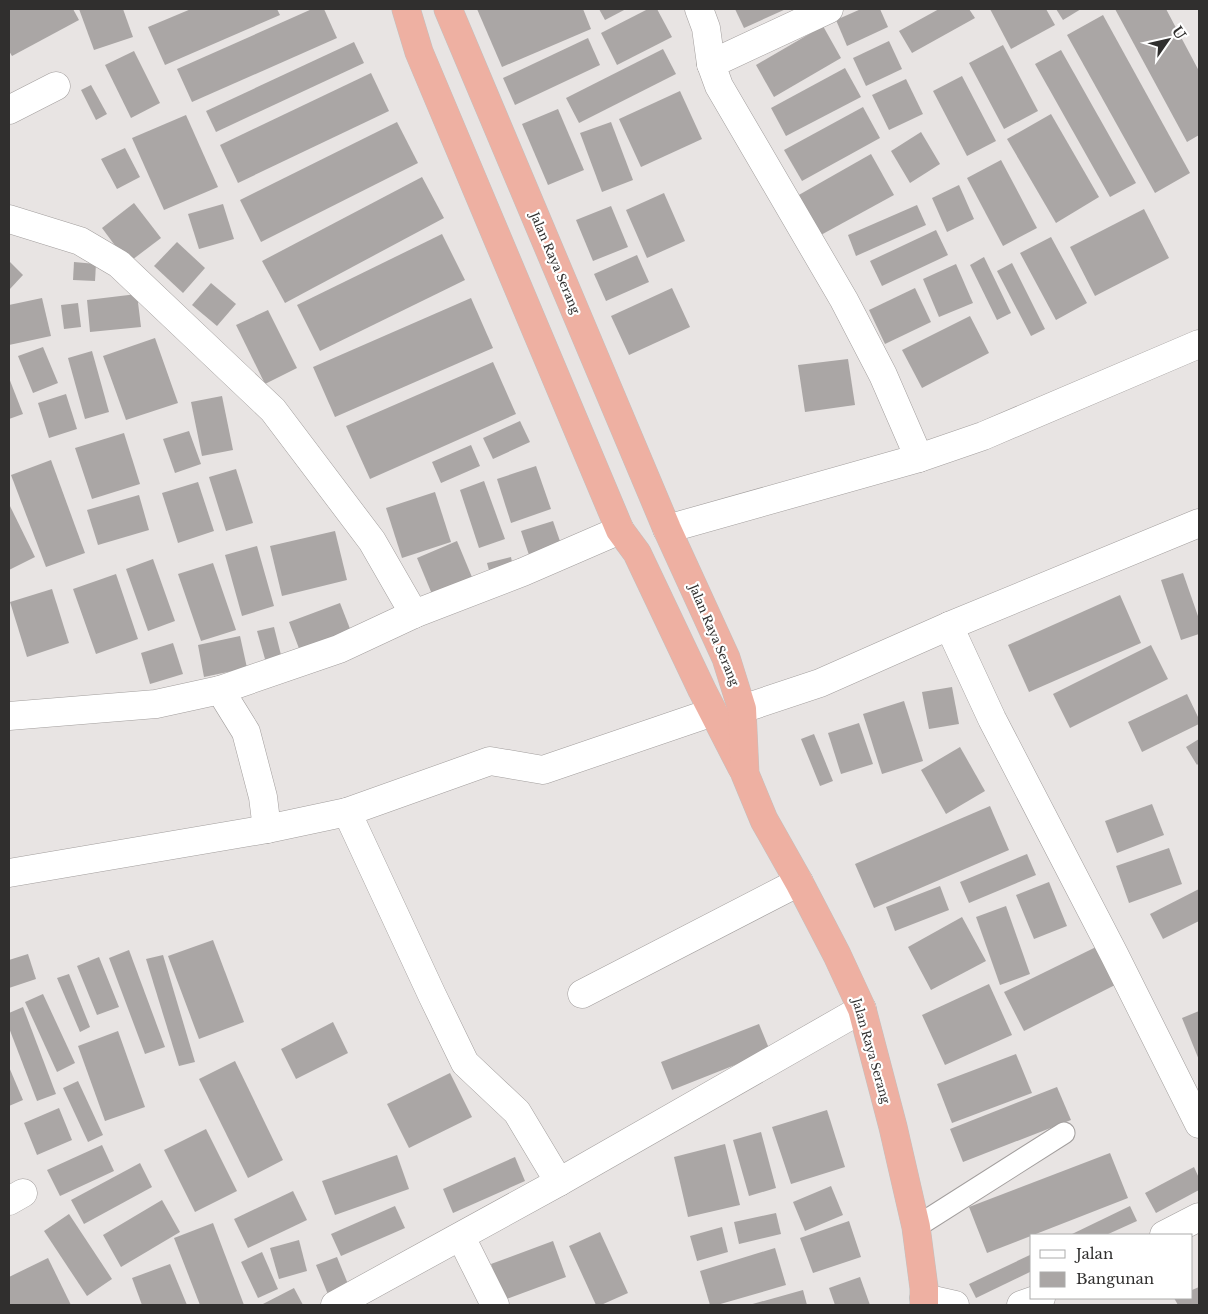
<svg xmlns="http://www.w3.org/2000/svg" width="1208" height="1314" font-family="'Libre Baskerville',serif">
<style>
.building{fill:#aaa6a5}
.lines{fill:none;stroke-linecap:round;stroke-linejoin:round}
.service-casing{stroke:#a29e9d;stroke-width:23}
.minor-casing{stroke:#a29e9d;stroke-width:29}
.tertiary-casing{stroke:#a29e9d;stroke-width:29}
.trunk-casing{stroke:#c1c1c0;stroke-width:29}
.service{stroke:#fff;stroke-width:21}
.minor{stroke:#fff;stroke-width:28}
.tertiary{stroke:#fff;stroke-width:28}
.trunk{stroke:#eeb0a2;stroke-width:28}
.labels{text-anchor:middle;stroke-width:4.5;stroke-linejoin:round;paint-order:stroke}
.street-label{font-size:12px;fill:#302f2e;stroke:#fff}
</style>
<rect width="100%" height="100%" fill="#e8e4e3"/>
<g class="building">
<path d="M9,9h64l6,11 -67,36 -3,-5z"/>
<path d="M79,9h44l10,28 -39,13z"/>
<path d="M191,9h86l3,6 -115,50 -17,-38z"/>
<path d="M312,9h12l13,29 -145,64 -15,-33z"/>
<path d="M477,9h106l8,20 -89,38z"/>
<path d="M599,9h27l-21,11z"/>
<path d="M648,9h9l15,28 -55,28 -16,-32z"/>
<path d="M735,9h51l-42,19z"/>
<path d="M861,9h19l8,18 -41,19 -11,-26z"/>
<path d="M939,9h30l6,9 -63,35 -13,-22z"/>
<path d="M990,9h56l9,16 -44,24z"/>
<path d="M1056,9h25l-18,11z"/>
<path d="M1115,9h51l33,62v64l-12,7z"/>
<path d="M1103,15l87,158 -35,20 -88,-158z"/>
<path d="M823,26l18,32 -67,39 -18,-32z"/>
<path d="M588,38l12,27 -85,40 -12,-27z"/>
<path d="M889,41l13,28 -36,17 -13,-28z"/>
<path d="M354,42l10,21 -148,69 -10,-21z"/>
<path d="M1003,45l35,66 -34,18 -35,-66z"/>
<path d="M663,49l13,25 -97,49 -13,-25z"/>
<path d="M1061,50l75,133 -26,14 -75,-133z"/>
<path d="M134,51l26,52 -29,15 -26,-53z"/>
<path d="M845,68l16,29 -75,39 -15,-28z"/>
<path d="M371,73l18,38 -151,72 -18,-38z"/>
<path d="M962,76l34,65 -29,15 -34,-65z"/>
<path d="M906,79l17,35 -34,16 -17,-35z"/>
<path d="M91,85l16,29 -11,6 -15,-30z"/>
<path d="M680,91l22,48 -61,28 -22,-48z"/>
<path d="M863,107l17,31 -78,43 -18,-31z"/>
<path d="M558,109l26,61 -36,15 -26,-61z"/>
<path d="M1051,114l48,83 -43,26 -49,-84z"/>
<path d="M186,115l32,72 -54,23 -32,-72z"/>
<path d="M397,122l21,41 -157,79 -21,-42z"/>
<path d="M611,122l22,58 -31,12 -22,-59z"/>
<path d="M921,132l19,32 -30,19 -19,-32z"/>
<path d="M125,148l15,29 -23,12 -16,-30z"/>
<path d="M871,154l23,41 -75,41 -22,-40z"/>
<path d="M1001,160l36,68 -34,18 -36,-68z"/>
<path d="M422,177l22,41 -159,85 -23,-42z"/>
<path d="M959,185l15,34 -27,13 -15,-34z"/>
<path d="M664,193l21,48 -38,17 -21,-48z"/>
<path d="M134,203l27,35 -33,25 -26,-35z"/>
<path d="M223,204l11,35 -35,10 -11,-35z"/>
<path d="M917,205l9,20 -70,31 -8,-21z"/>
<path d="M611,206l17,41 -35,14 -17,-41z"/>
<path d="M1144,209l25,49 -74,38 -25,-49z"/>
<path d="M936,230l12,25 -66,31 -12,-25z"/>
<path d="M442,234l23,46 -145,71 -23,-46z"/>
<path d="M1051,237l36,66 -31,17 -36,-67z"/>
<path d="M177,242l28,26 -22,25 -29,-27z"/>
<path d="M637,255l12,27 -43,19 -12,-27z"/>
<path d="M984,257l27,56 -14,7 -27,-55z"/>
<path d="M9,261l14,14 -14,15z"/>
<path d="M74,262l22,2 -1,17 -22,-1z"/>
<path d="M1012,263l33,66 -14,7 -34,-65z"/>
<path d="M956,264l17,39 -34,14 -16,-38z"/>
<path d="M211,283l25,21 -19,22 -25,-21z"/>
<path d="M672,288l18,39 -61,28 -18,-39z"/>
<path d="M915,288l16,34 -46,22 -16,-34z"/>
<path d="M137,294l4,33 -51,5 -3,-32z"/>
<path d="M42,298l9,38 -42,9v-40z"/>
<path d="M471,298l22,50 -158,69 -22,-50z"/>
<path d="M78,303l3,24 -17,2 -3,-24z"/>
<path d="M268,310l29,58 -32,16 -29,-59z"/>
<path d="M970,316l19,37 -67,35 -20,-38z"/>
<path d="M155,338l23,65 -52,17 -23,-64z"/>
<path d="M43,347l15,36 -25,10 -15,-37z"/>
<path d="M92,351l17,61 -24,7 -17,-61z"/>
<path d="M848,359l7,46 -50,7 -7,-47z"/>
<path d="M493,362l23,52 -146,65 -24,-53z"/>
<path d="M9,378l14,36 -14,5z"/>
<path d="M66,394l11,35 -28,9 -11,-35z"/>
<path d="M222,396l11,54 -31,6 -11,-54z"/>
<path d="M520,421l10,21 -37,17 -10,-21z"/>
<path d="M189,431l12,33 -26,9 -12,-34z"/>
<path d="M124,433l16,51 -48,15 -17,-51z"/>
<path d="M471,445l9,21 -39,17 -9,-21z"/>
<path d="M51,460l34,93 -39,14 -35,-92z"/>
<path d="M536,466l15,43 -40,14 -14,-44z"/>
<path d="M236,469l17,54 -27,8 -17,-54z"/>
<path d="M484,481l21,58 -26,9 -19,-58z"/>
<path d="M198,482l16,49 -36,12 -16,-50z"/>
<path d="M435,492l16,50 -49,16 -16,-50z"/>
<path d="M139,495l10,35 -51,15 -11,-35z"/>
<path d="M9,504l26,53 -26,13z"/>
<path d="M553,521l9,26 -32,11 -9,-27z"/>
<path d="M335,531l12,49 -65,16 -12,-50z"/>
<path d="M457,541l17,41 -40,17 -17,-41z"/>
<path d="M257,546l17,60 -32,10 -17,-61z"/>
<path d="M511,557l2,10 -23,7 -3,-11z"/>
<path d="M153,559l22,62 -27,10 -22,-62z"/>
<path d="M213,563l23,67 -35,11 -23,-67z"/>
<path d="M1183,573l16,46v15l-18,6 -20,-60z"/>
<path d="M116,574l22,65 -42,15 -23,-65z"/>
<path d="M52,589l17,54 -42,14 -17,-55z"/>
<path d="M1120,595l21,48 -112,49 -21,-47z"/>
<path d="M340,603l14,36 -51,20 -14,-37z"/>
<path d="M274,627l9,36 -16,3 -10,-35z"/>
<path d="M240,636l7,32 -43,9 -6,-32z"/>
<path d="M173,643l10,31 -33,10 -9,-31z"/>
<path d="M1151,645l17,34 -98,49 -17,-34z"/>
<path d="M952,687l7,37 -30,5 -7,-37z"/>
<path d="M1187,694l12,25v5l-57,28 -14,-30z"/>
<path d="M904,701l19,60 -41,13 -19,-60z"/>
<path d="M859,723l14,41 -32,10 -13,-41z"/>
<path d="M814,734l19,47 -13,5 -19,-47z"/>
<path d="M1199,739v24l-2,2 -11,-18z"/>
<path d="M960,747l25,44 -39,23 -25,-44z"/>
<path d="M1152,804l12,31 -47,18 -12,-32z"/>
<path d="M990,806l19,44 -135,58 -19,-44z"/>
<path d="M1169,848l13,36 -53,19 -13,-37z"/>
<path d="M1027,854l9,21 -67,28 -9,-21z"/>
<path d="M1049,882l18,44 -33,13 -18,-44z"/>
<path d="M940,886l9,24 -54,21 -9,-24z"/>
<path d="M1199,889v32l-36,18 -13,-25z"/>
<path d="M1006,906l24,68 -30,11 -24,-68z"/>
<path d="M962,917l24,44 -55,29 -23,-43z"/>
<path d="M213,940l31,82 -45,17 -31,-83z"/>
<path d="M1098,946l19,38 -93,47 -20,-39z"/>
<path d="M129,950l36,97 -20,7 -36,-96z"/>
<path d="M28,954l8,25 -27,9v-28z"/>
<path d="M163,955l32,107 -16,4 -33,-107z"/>
<path d="M99,957l20,50 -22,8 -20,-49z"/>
<path d="M69,974l21,53 -10,5 -23,-54z"/>
<path d="M989,984l23,51 -67,30 -23,-50z"/>
<path d="M43,994l32,69 -18,9 -32,-70z"/>
<path d="M23,1007l33,87 -19,7 -28,-73v-15z"/>
<path d="M1199,1011v49l-17,-42z"/>
<path d="M333,1022l15,31 -52,26 -15,-30z"/>
<path d="M759,1024l11,27 -98,39 -11,-28z"/>
<path d="M118,1031l27,76 -40,14 -27,-75z"/>
<path d="M1016,1054l16,39 -80,30 -15,-39z"/>
<path d="M235,1061l48,99 -35,18 -49,-99z"/>
<path d="M9,1067l14,33 -14,6z"/>
<path d="M450,1073l22,44 -63,31 -22,-44z"/>
<path d="M78,1081l25,54 -15,7 -25,-54z"/>
<path d="M1057,1087l14,33 -108,42 -13,-33z"/>
<path d="M59,1108l13,32 -35,15 -13,-32z"/>
<path d="M827,1110l18,57 -54,17 -19,-57z"/>
<path d="M206,1129l31,62 -42,21 -31,-62z"/>
<path d="M761,1132l15,56 -27,8 -16,-56z"/>
<path d="M725,1144l15,61 -52,12 -14,-60z"/>
<path d="M102,1145l12,26 -54,25 -13,-26z"/>
<path d="M1110,1153l18,45 -141,55 -18,-46z"/>
<path d="M397,1155l12,34 -74,26 -13,-34z"/>
<path d="M515,1157l10,24 -72,32 -10,-24z"/>
<path d="M140,1163l12,24 -68,37 -13,-24z"/>
<path d="M1194,1167l5,11v12l-43,23 -11,-20z"/>
<path d="M831,1186l12,29 -38,16 -12,-29z"/>
<path d="M293,1191l14,29 -59,28 -14,-29z"/>
<path d="M162,1200l18,32 -59,35 -18,-32z"/>
<path d="M395,1206l10,22 -64,28 -10,-22z"/>
<path d="M1130,1206l7,15 -31,14h-36z"/>
<path d="M776,1213l5,21 -42,10 -5,-22z"/>
<path d="M69,1214l43,65 -25,17 -43,-65z"/>
<path d="M849,1221l12,36 -48,16 -13,-35z"/>
<path d="M213,1223l31,82h-44l-26,-67z"/>
<path d="M722,1227l6,25 -31,9 -7,-25z"/>
<path d="M600,1232l28,61 -27,12h-5l-27,-59z"/>
<path d="M299,1240l8,31 -28,8 -9,-31z"/>
<path d="M553,1241l13,36 -62,23 -13,-36z"/>
<path d="M775,1248l11,37 -69,20h-7l-10,-34z"/>
<path d="M262,1252l16,37 -20,9 -17,-36z"/>
<path d="M1032,1254v17l-56,27 -7,-14z"/>
<path d="M337,1257l13,32 -21,8 -13,-32z"/>
<path d="M48,1258l23,47h-62v-28z"/>
<path d="M170,1264l17,41h-45l-10,-27z"/>
<path d="M860,1277l10,28h-35l-6,-17z"/>
<path d="M1199,1287v18h-21l-4,-7h18v-8z"/>
<path d="M294,1288l9,17h-42z"/>
<path d="M803,1290l4,15h-58z"/>
</g>
<g class="lines">
<g class="service-casing">
<path id="service" d="M916,1227l148,-94"/>
</g>
<g class="minor-casing">
<g id="minor">
<path d="M699,9l7,19 5,36"/>
<path d="M829,9l-118,55 8,22 125,214 39,75 36,83"/>
<path d="M9,110l47,-24"/>
<path d="M9,219l71,22 39,23 154,146 99,131 42,73"/>
<path d="M949,626l43,93 122,235 85,170"/>
<path d="M220,690l26,42 17,65 4,32"/>
<path d="M742,709l78,-26 129,-57 250,-103"/>
<path d="M347,812l85,183 33,68 52,49 42,70"/>
<path d="M9,873l258,-44 80,-17 143,-51 53,9 170,-58"/>
<path d="M582,994l217,-112"/>
<path d="M9,1201l14,-8"/>
<path d="M1164,1235l35,-18"/>
<path d="M461,1237l34,68"/>
<path d="M924,1298l31,7"/>
<path d="M335,1305l224,-123 303,-173"/>
<path d="M1021,1305l20,-7"/>
</g>
</g>
<g class="tertiary-casing">
<g id="tertiary">
<path d="M667,529l252,-71 64,-22 216,-92"/>
<path d="M9,716l147,-12 64,-14 119,-41 75,-35 109,-42 97,-42"/>
</g>
</g>
<g class="trunk-casing">
<g id="trunk">
<path d="M406,9l13,43 201,478 17,23 65,137 40,78"/>
<path d="M448,9l219,520 59,129 16,51 3,65 19,46 35,62 38,73 25,54 31,118 23,100 8,61v17"/>
</g>
</g>
<use href="#service" class="service"/>
<use href="#minor" class="minor"/>
<use href="#tertiary" class="tertiary"/>
<use href="#trunk" class="trunk"/>
</g>
<g class="labels">
<g class="street-label">
<text transform="translate(555 263) rotate(67)" y="4">Jalan Raya Serang</text>
<text transform="translate(714 635) rotate(67)" y="4">Jalan Raya Serang</text>
<text transform="translate(871 1051) rotate(74)" y="4">Jalan Raya Serang</text>
</g>
</g>
<rect width="1208" height="1314" fill="none" stroke="#302f2e" stroke-width="20"/>
<rect x="1030" y="1234" width="162" height="65" fill="#ffffff" stroke="#acacab"/>
<rect x="1040" y="1250" width="25" height="8" fill="#ffffff" stroke="#acacab"/>
<text x="1076" y="1259" font-size="15" fill="#302f2e">Jalan</text>
<rect x="1040" y="1272" width="25" height="15" fill="#aaa6a5" stroke="#acacab"/>
<text x="1076" y="1284" font-size="15" fill="#302f2e">Bangunan</text>
<g transform="translate(1168 40) rotate(56)" stroke="#ffffff" stroke-width="4" paint-order="stroke">
<path d="M0-4L9 19L0 12L-9 19Z" fill="#302f2e"/>
<text y="-8" font-size="14" font-weight="bold" text-anchor="middle" fill="#302f2e">U</text>
</g>
</svg>
